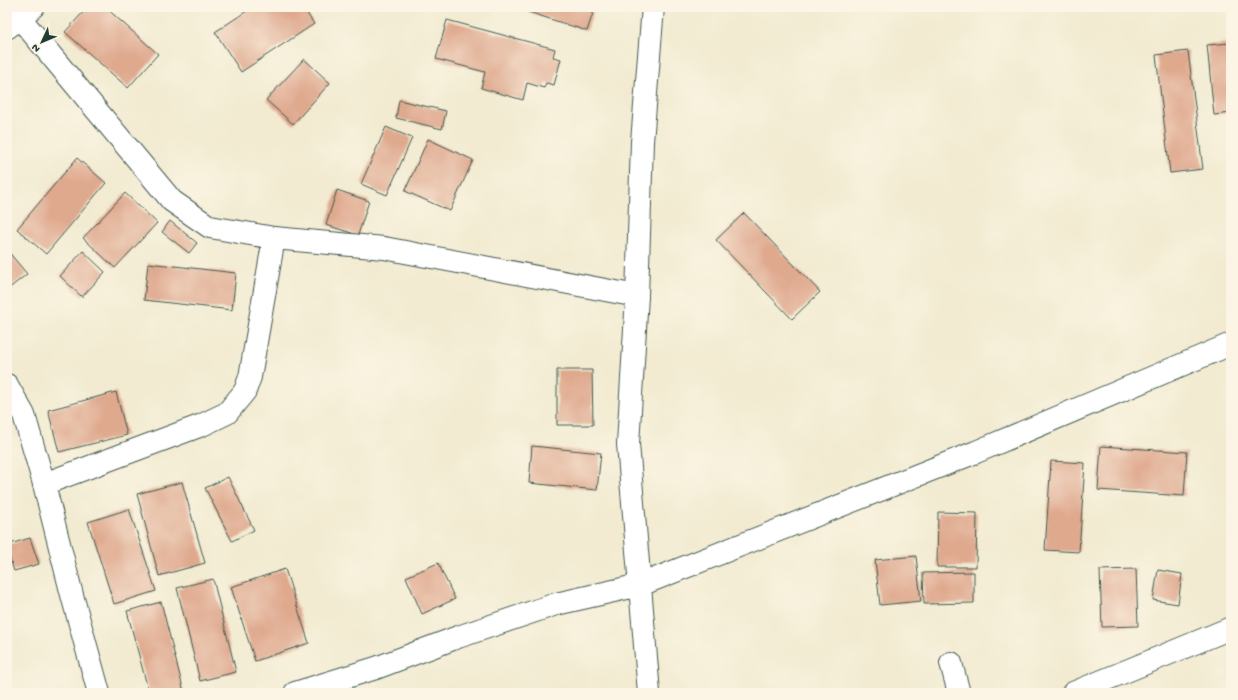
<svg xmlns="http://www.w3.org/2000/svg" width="1238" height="700" font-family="'Gochi Hand',sans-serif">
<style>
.building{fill:#dfa98e}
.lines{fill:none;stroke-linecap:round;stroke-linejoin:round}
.minor-casing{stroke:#3f574c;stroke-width:24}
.minor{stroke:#fff;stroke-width:22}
</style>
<rect width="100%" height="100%" fill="#fcf5e5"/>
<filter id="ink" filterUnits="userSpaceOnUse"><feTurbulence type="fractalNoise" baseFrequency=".025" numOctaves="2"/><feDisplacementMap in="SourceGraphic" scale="8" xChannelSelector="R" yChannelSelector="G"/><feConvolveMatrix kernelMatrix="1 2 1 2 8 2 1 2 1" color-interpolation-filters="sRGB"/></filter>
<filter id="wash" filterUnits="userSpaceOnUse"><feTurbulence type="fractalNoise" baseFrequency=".012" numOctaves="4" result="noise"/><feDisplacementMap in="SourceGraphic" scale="16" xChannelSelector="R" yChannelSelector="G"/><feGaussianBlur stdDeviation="0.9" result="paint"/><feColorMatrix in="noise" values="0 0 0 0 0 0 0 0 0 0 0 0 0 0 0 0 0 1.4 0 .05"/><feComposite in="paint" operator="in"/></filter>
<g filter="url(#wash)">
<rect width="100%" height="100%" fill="#f2ebd1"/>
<g id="blocks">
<g class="building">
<path d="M88,7h17l53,47 -30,34 -63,-56z"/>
<path d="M253,7h50l11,17 -73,48 -26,-40z"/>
<path d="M513,7h82l-8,24z"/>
<path d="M447,20l108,29 -2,8 8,2 -7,26 -8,-2 -2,5 -17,-5 -4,17 -42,-12 4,-16 -49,-13z"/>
<path d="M1231,43v70l-17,2 -7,-70z"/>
<path d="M1188,51l15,118 -33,4 -14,-118z"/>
<path d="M304,59l26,24 -37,41 -27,-24z"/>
<path d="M399,100l47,11 -4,18 -46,-11z"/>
<path d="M386,127l26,11 -25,57 -26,-11z"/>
<path d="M428,139l45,21 -23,51 -45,-20z"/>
<path d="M77,158l29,25 -60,71 -29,-25z"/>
<path d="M337,190l32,11 -11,34 -32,-10z"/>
<path d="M125,193l32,30 -42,45 -32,-30z"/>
<path d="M744,213l76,79 -28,27 -76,-79z"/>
<path d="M170,221l27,22 -8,10 -27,-21z"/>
<path d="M7,250l20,24 -20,16z"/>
<path d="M83,251l22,21 -23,25 -22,-21z"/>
<path d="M148,263l88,10 -4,37 -88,-10z"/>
<path d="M557,370h35l1,55h-36z"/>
<path d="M116,392l11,43 -68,17 -11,-42z"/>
<path d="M532,446l69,7 -4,37 -68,-7z"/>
<path d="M1101,446l86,6 -3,44 -86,-6z"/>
<path d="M1051,461l34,2 -6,89 -34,-2z"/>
<path d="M228,477l26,53 -22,11 -27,-53z"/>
<path d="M182,482l23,81 -46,13 -22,-82z"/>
<path d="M129,509l27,82 -42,13 -26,-82z"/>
<path d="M938,512l39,1 -1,54h-39z"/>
<path d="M30,538l9,26 -25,7 -7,-22v-4z"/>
<path d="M916,556l5,45 -41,4 -5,-45z"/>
<path d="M438,563l17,36 -33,15 -16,-37z"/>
<path d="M285,569l24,74 -54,18 -24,-74z"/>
<path d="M1136,569l2,57 -36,1 -2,-57z"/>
<path d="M1158,570l24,4 -4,30 -25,-4z"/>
<path d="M974,572v31l-50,1 -1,-31z"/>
<path d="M213,579l23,93 -36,9 -23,-93z"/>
<path d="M161,602l23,90 -5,1h-30l-22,-82z"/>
</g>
</g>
</g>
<g filter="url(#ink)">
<use href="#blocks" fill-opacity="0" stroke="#3f574c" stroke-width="1"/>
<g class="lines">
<g class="minor-casing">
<g id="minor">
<path d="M20,18l152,183 38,26 64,11 110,10 253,48"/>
<path d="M7,28l26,-21"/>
<path d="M7,385l17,30 20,69 28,111 27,98"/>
<path d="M44,484l158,-59 25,-12 18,-22 5,-14 24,-139"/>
<path d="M951,663l8,30"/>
<path d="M295,693l81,-25 82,-31 98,-33 84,-19 336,-133 255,-108"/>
<path d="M649,693l-21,-249 9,-148 5,-154 11,-135"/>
<path d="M1073,693l158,-65"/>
</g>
</g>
<use href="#minor" class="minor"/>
</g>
</g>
<rect width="1238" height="700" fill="none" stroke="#fcf5e5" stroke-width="24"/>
<g transform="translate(42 42) rotate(226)" stroke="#fcf5e5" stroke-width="3" paint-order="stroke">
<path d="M0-3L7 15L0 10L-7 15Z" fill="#1f3d34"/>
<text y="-6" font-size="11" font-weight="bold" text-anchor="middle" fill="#1f3d34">N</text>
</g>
</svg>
